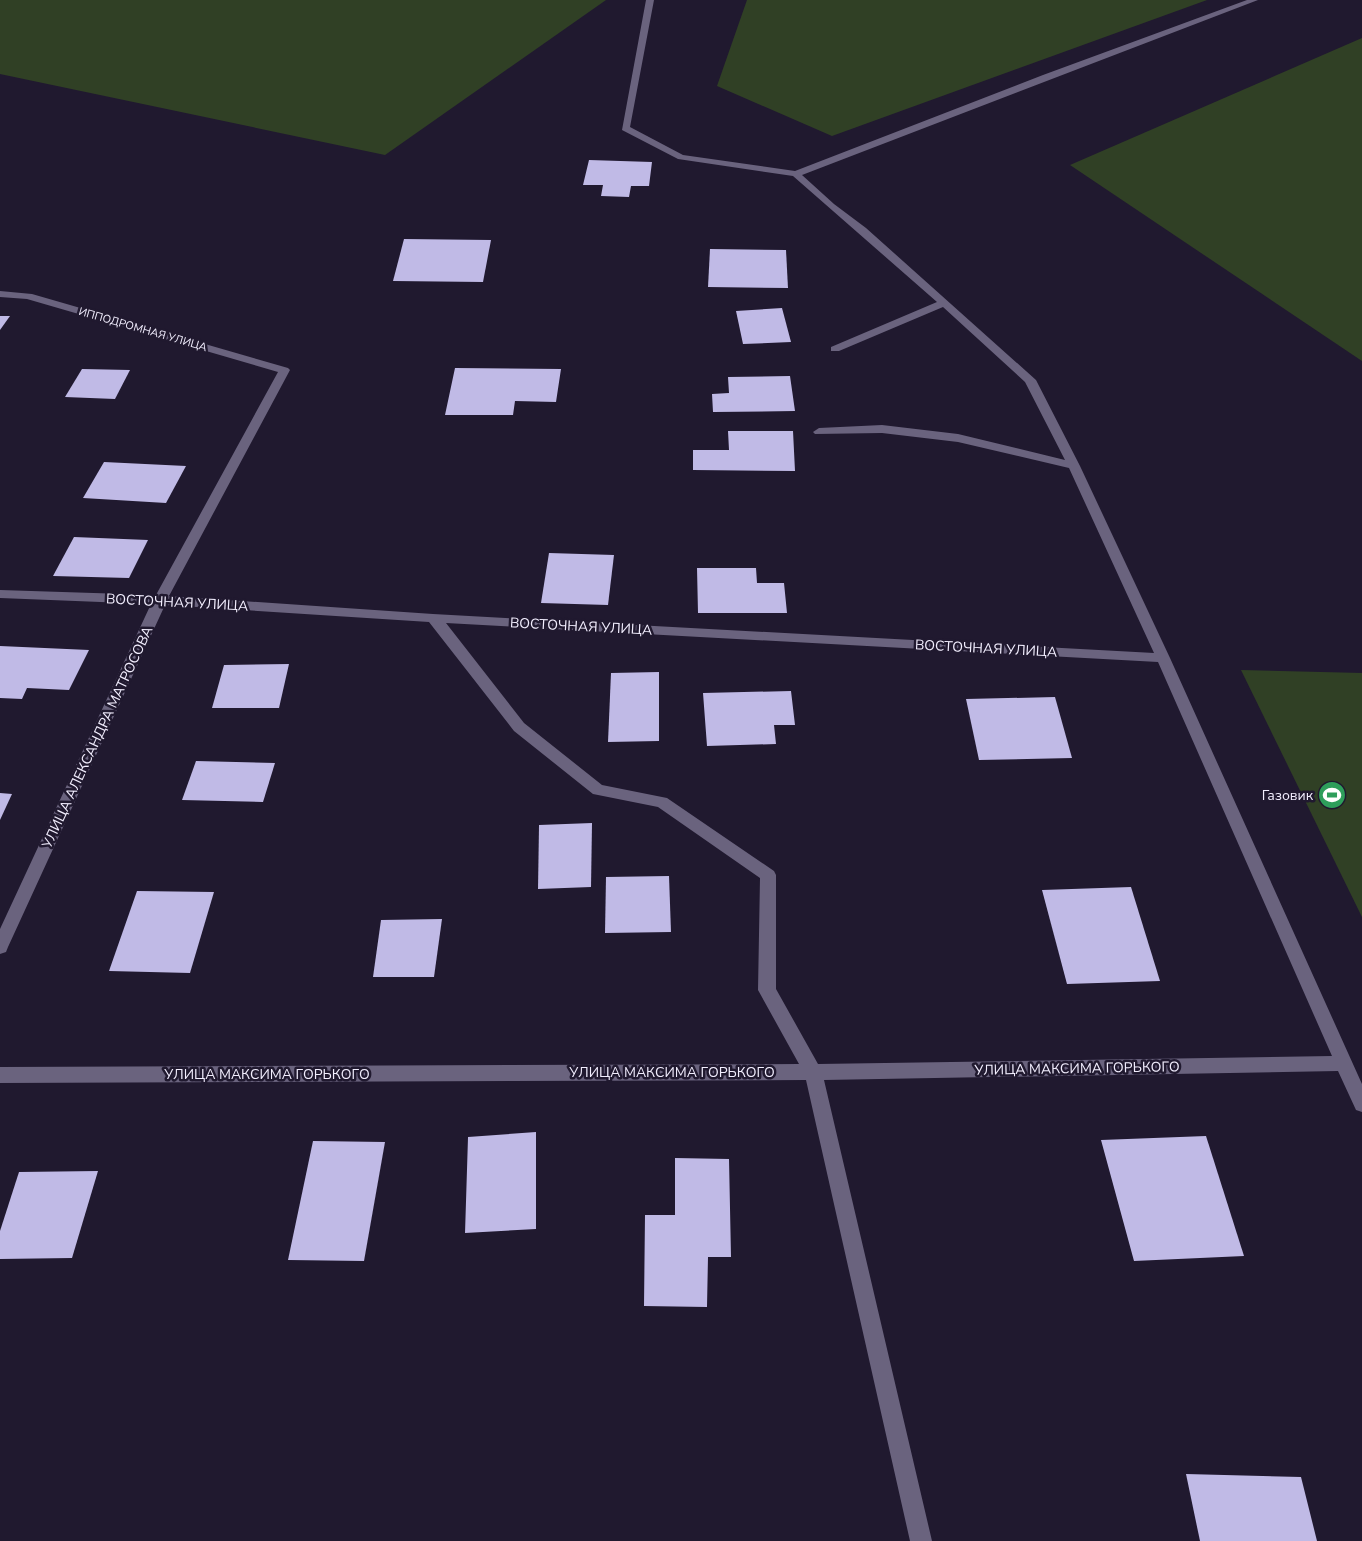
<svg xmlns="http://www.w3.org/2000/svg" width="1362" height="1541" font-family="'Nunito Sans',sans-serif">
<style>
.green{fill:#304025}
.building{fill:#c0bae6}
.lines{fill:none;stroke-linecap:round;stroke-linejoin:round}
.minor{fill:#6a637e;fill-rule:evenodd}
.labels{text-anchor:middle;stroke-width:5;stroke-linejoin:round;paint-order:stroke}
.far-street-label{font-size:11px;fill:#f2eefe;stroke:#20192f}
.street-label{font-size:14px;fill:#f2eefe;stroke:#20192f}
.poi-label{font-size:14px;fill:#f2eefe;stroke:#20192f;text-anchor:end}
</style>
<rect width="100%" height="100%" fill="#20192f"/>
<g class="green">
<path d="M0,0h606l-221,155 -385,-81z"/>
<path d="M747,0h460l-375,136 -115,-50z"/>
<path d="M1362,38v323l-292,-196z"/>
<path d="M1241,670l121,3v244z"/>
</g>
<g class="building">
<path d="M589,160l63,2 -3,24h-18l-2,11 -28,-1 2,-11h-20z"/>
<path d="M404,239l87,1 -8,42 -90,-1z"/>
<path d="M710,249l76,1 2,38 -80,-1z"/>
<path d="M782,308l9,34 -48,2 -7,-33z"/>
<path d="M0,316h10l-10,14z"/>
<path d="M455,368l106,1 -5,33 -41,-1 -2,14h-68z"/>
<path d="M82,369l48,1 -15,29 -50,-2z"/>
<path d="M790,376l5,35 -82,1 -1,-18 17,-1 -1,-16z"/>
<path d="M728,431h65l2,40 -102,-1v-20h36z"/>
<path d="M104,462l82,4 -20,37 -83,-5z"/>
<path d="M74,537l74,3 -19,38 -76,-2z"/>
<path d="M549,553l65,2 -6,50 -67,-2z"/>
<path d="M697,568h59l1,15h27l3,30h-89z"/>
<path d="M0,646l89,4 -20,40 -42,-2 -5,11 -22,-1z"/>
<path d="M289,664l-10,44h-67l12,-43z"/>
<path d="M659,672v69l-51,1 3,-69z"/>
<path d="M791,691l4,34h-21l2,19 -69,2 -4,-53z"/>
<path d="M1055,697l17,61 -93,2 -13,-61z"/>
<path d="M196,761l79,2 -12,39 -81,-2z"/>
<path d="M0,793l12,1 -12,26z"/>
<path d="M592,823l-1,64 -53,2 1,-64z"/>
<path d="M669,876l2,56 -66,1 1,-56z"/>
<path d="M1131,887l29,94 -93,3 -25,-94z"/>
<path d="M137,891l77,1 -24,81 -81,-2z"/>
<path d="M442,919l-8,58h-61l8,-57z"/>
<path d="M536,1132v97l-71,4 3,-96z"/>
<path d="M1206,1136l38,120 -110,5 -33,-121z"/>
<path d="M313,1141l72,1 -21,119 -76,-1z"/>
<path d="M675,1158l54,1 2,98h-23l-1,50 -63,-1 1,-91h30z"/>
<path d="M98,1171l-26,87 -72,1v-28l19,-59z"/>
<path d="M1186,1474l115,3 16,64h-117z"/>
</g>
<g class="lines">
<path class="minor" d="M646,0h8l-24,127 53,28 112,16 248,-96 204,-75h11l-456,175 32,29 32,24 170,152 44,86 90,192 192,426v28l-6,-2 -18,-39 -514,9 108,461h-22l-104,-461 -806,3v-16l799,-3 -41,-74 2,-112 -102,-71 -65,-13 -79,-63 -85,-109 -264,-17 -157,342 -2,5 -6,2v-25l151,-325 -151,-6v-8l156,5 122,-223 -251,-73 -27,-2v-6l32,3 256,74 2,2 -121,226 264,18 721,39 -85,-185 -111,-26 -76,-9 -67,1 -2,-2 6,-4 63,-3 76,9 107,26 -40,-78 -82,-75 -104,44h-8v-4l106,-45 -144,-126 -115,-17 -56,-29zM446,623l712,39 174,394 -514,8 -42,-75v-114l-2,-4 -107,-73 -65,-13 -78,-62z"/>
</g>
<defs>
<g id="stadium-disc" transform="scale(1.4375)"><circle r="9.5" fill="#2e9e5b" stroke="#20192f"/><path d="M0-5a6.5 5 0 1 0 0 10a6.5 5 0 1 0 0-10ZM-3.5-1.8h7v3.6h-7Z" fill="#fff"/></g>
</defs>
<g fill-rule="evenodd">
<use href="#stadium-disc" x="1332" y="795"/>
</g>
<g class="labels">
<g class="far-street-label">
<text transform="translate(143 329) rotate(16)" y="4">ИППОДРОМНАЯ УЛИЦА</text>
</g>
<g class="street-label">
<text transform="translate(177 602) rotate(3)" y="5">ВОСТОЧНАЯ УЛИЦА</text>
<text transform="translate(581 626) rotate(3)" y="5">ВОСТОЧНАЯ УЛИЦА</text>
<text transform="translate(986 648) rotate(3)" y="5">ВОСТОЧНАЯ УЛИЦА</text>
<text transform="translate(97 737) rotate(-65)" y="5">УЛИЦА АЛЕКСАНДРА МАТРОСОВА</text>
<text transform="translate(1077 1068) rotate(-1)" y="5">УЛИЦА МАКСИМА ГОРЬКОГО</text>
<text x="672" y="1077">УЛИЦА МАКСИМА ГОРЬКОГО</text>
<text x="267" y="1079">УЛИЦА МАКСИМА ГОРЬКОГО</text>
</g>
<g class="poi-label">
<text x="1313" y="800">Газовик</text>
</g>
</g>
</svg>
